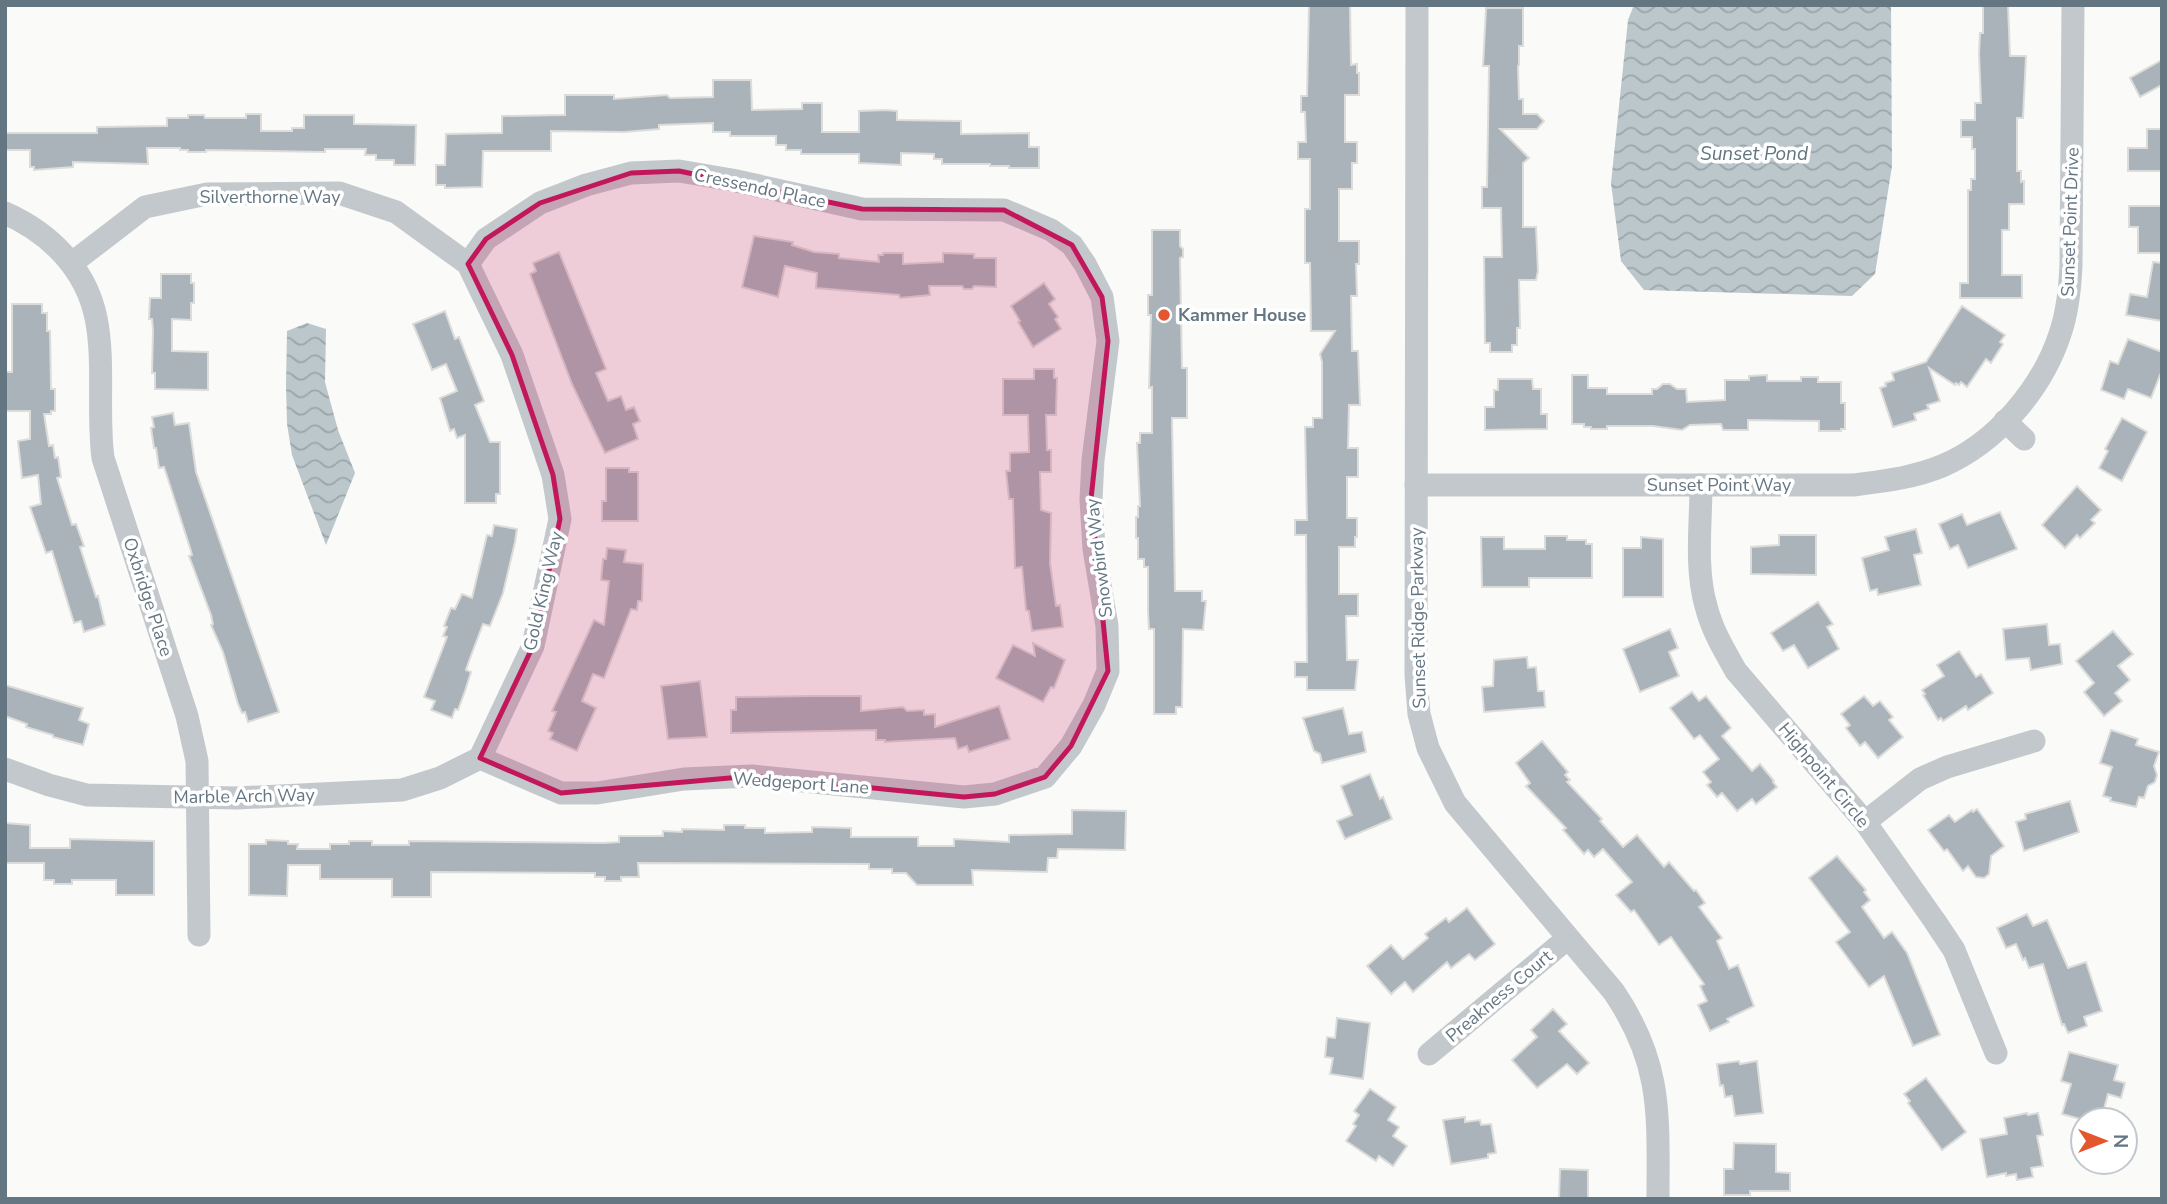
<svg xmlns="http://www.w3.org/2000/svg" width="2167" height="1204" font-family="'Nunito Sans',sans-serif">
<style>
.water{fill:url(#water-waves)}
.building{fill:#aab3b9;stroke:#dcdcda;stroke-width:2}
.lines{fill:none;stroke-linecap:round;stroke-linejoin:round}
.street{stroke:#c3c8cc;stroke-width:23}
.marked{fill:#c2185b;fill-opacity:0.2;stroke:#c2185b;stroke-width:5;stroke-linejoin:round}
.poi-dot{fill:#e4572e;stroke:#fff;stroke-width:2.5}
.labels{text-anchor:middle;stroke-width:7;stroke-linejoin:round;paint-order:stroke}
.street-label{font-size:18px;fill:#657683;stroke:#fff}
.poi-label{font-size:18px;font-weight:bold;fill:#657683;stroke:#fff;text-anchor:start}
.water-label{font-size:19px;font-style:italic;fill:#60757c;stroke:#fff}
</style>
<defs>
<pattern id="water-waves" width="16" height="10" patternUnits="userSpaceOnUse" patternTransform="scale(1.75)"><rect width="16" height="10" fill="#bbc7cb"/><path d="M0 5q4-4 8 0t8 0" fill="none" stroke="#9ca6aa"/></pattern>
</defs>
<rect width="100%" height="100%" fill="#fafaf8"/>
<g class="water">
<path d="M1634,5h257l1,161 -17,108 -23,22 -208,-6 -23,-29 -10,-78 17,-163z"/>
<path d="M307,323l19,6 -1,53 13,48 17,43 -29,72 -34,-90 -5,-31 -1,-39 1,-54z"/>
</g>
<g class="building">
<path d="M1309,5h41l1,60 6,-1v9h2v22h-14v47h12v21h-5v26h-13v52h20v23h-3l1,32h-6l1,55h6l2,54h-11l-1,43h10v29h-11v41h10v19h-2v10h-16v47h19v22h-12l1,44h11l-3,30h-48v-13h-12v-15h12l-1,-127h-11v-15h12l-2,-93h8v-9h9v-56l-2,-8 15,-23h-24l-1,-68h-5v-54h5v-50h-12v-17h8l-1,-30h-4v-16h6z"/>
<path d="M1983,5h25l2,51h16l-3,62h-6v53h4v11l3,-1v23h-15v26h-7v45h20v23h-62v-15h8v-93h3v-11h4v-30h-3v-12h-11v-17h14v-17h6l-2,-50 1,-20h3z"/>
<path d="M1486,8h37v38h-4v19l-1,1 1,33h4v15h14l7,7 -7,8h-37l29,29 -6,5v64h13l2,44 -2,9h-17l1,48h-3v17h-5v7h-22v-9h-5l-1,-86h18l-1,-49h-19v-21h5l2,-121h-6z"/>
<path d="M2162,60v25l-22,12 -10,-19z"/>
<path d="M713,80h38l1,30 50,-1v-6h20v29h37v-21l27,-1 11,1v9l64,1v13l68,-1v14h10v21h-30v-2h-19v-2h-48v-5h-8v-5l-33,-1v12l-42,-2v-9h-58v-4h-15v-5h-10v-9h-46v-4h-17v-9l-54,2v4l-35,3 -73,-1v20h-68l-1,36 -37,1v-3h-9v-20h9l1,-31 56,-1v-17l63,-1v-20h49v4l53,-4 3,3 43,-1z"/>
<path d="M246,114h15v17h31v-3h12v-13h50v9l62,1 -1,40h-21v-5h-18v-5h-11l1,-6h-41v3l-119,-2v2h-18v-2h-8v-2h-33l1,16 -75,-2v5l-39,3v-3h-4v-17h-25v-17h92v-6l70,-1v-8h21v-3h16l1,3h41z"/>
<path d="M2147,129h15v42h-34v-23h19z"/>
<path d="M2129,206h33v47h-24v-26h-9z"/>
<path d="M1152,230h28v16l3,3v8l-3,1 2,110h5v50h-15l3,173h27v10h4l-3,29 -20,-1 -1,78h-6v7h-22v-85h-5l-1,-17v-45h-4v-8h-6v-21h-2v-21h2v-11h2l-3,-63h3v-10h12v-46l-3,1 2,-73h-3v-20h4z"/>
<path d="M754,236l39,6 -1,3 22,7 25,2v4l40,4 -1,-7h5v-2h20v11l40,-2v-9l31,1v4h22v29l-22,-1 -2,3h-8l-2,-3h-33l1,9 -30,3 -1,-3 -83,-7 1,-15 -32,-7 -7,31 -36,-10z"/>
<path d="M559,252l47,117 -10,4 12,28 13,-5 5,14 8,-3 6,14 -7,3 5,15 -33,14 -33,-69 -42,-110 6,-3 -3,-8z"/>
<path d="M2153,262l9,1v58l-36,-6 4,-21 17,3z"/>
<path d="M161,274h30v9h3v20h-3v17l-19,-1v32l36,1v38l-53,-1v-16h-3l1,-43 -1,-11h-3l1,-21h11z"/>
<path d="M1044,283l11,16 -6,5 9,13 -3,2 6,10 -28,18 -15,-25 2,-1 -9,-15z"/>
<path d="M12,304h30v9h5v18h3l1,58h4v22h-4v3h-7l5,32 4,-1 2,13 3,-1 3,20 -4,1 15,47 4,-1 8,22 -4,1 16,50 2,-1 7,29 -21,7 -3,-11 -7,2 -22,-72 -6,2 -16,-46 11,-3 -3,-29 -16,3 -4,-37 12,-2v-28h-25v-39h7z"/>
<path d="M1962,306l43,29 -5,7 3,2 -12,19 -5,-4 -19,28 -6,-5 -2,3 -3,-2 -1,2 -26,-17 11,33 -13,4 2,4 -15,5 2,6 -23,7 -13,-39 6,-2 -1,-3 9,-3 -2,-7 34,-11z"/>
<path d="M445,311l10,28 4,-2 25,64 -9,4 15,37h10v52h-4v9h-31v-68l-8,3 -3,-9 -4,2 -10,-33 17,-7 -11,-27 -14,6 -19,-46z"/>
<path d="M2128,339l34,13v18l-11,28 -23,-9 -4,10 -23,-9 9,-29 8,3z"/>
<path d="M1034,369h20v9h3l-1,37h-10l1,35h4v22h-11l1,38 10,3 -1,50 6,43 4,-1 3,22 -31,4 -3,-20 -3,-1 -4,-43 -7,1 -2,-69h-4l-3,-28h4v-18l19,-1 -1,-37h-25v-36h31z"/>
<path d="M1572,375h16v13h19v6h45v-5h5l6,-5h7l7,5h9l1,13 38,-2v-20h24v-4l18,-1v6h34v-4h17v5h23v21h4v26h-4v2h-22v-10l-71,-1v10h-25l-2,-6 -31,1 -8,5 -29,-4h-46v3h-16v-2h-7v-3h-12z"/>
<path d="M1498,379h34l1,10h8v25h6v15l-62,1v-23h9v-17h4z"/>
<path d="M173,413l2,12 14,-2 7,49 83,240 -31,10 -3,-10 -3,1 -4,-9 -15,-52 -12,-27 2,-1 -2,-9 -22,-59 3,-1 -1,-4 -24,-75 -3,-9 -5,1 -3,-20h-2l-3,-20 3,-1 -2,-10z"/>
<path d="M2122,418l25,14 -25,49 -23,-13 9,-17 -3,-2z"/>
<path d="M606,468h23v4h9v49h-36v-20h4z"/>
<path d="M2077,486l24,24 -10,10 4,3 -15,15 -3,-3 -12,13 -23,-23z"/>
<path d="M2000,512l17,37 -49,19 -10,-23 -8,4 -11,-25 23,-10 5,11z"/>
<path d="M494,525l23,4 -2,13 -12,51 -13,33 -7,-2 -14,37 -3,9 5,2 -6,19 -7,19 -3,-1 -3,9 -21,-8 4,-9 -11,-4 23,-60 -4,-1 4,-9 -3,-1 7,-18 4,1 7,-15 10,4 15,-63 5,1z"/>
<path d="M1916,529l6,24 -8,2 7,30 -43,10 -1,-6 -7,2 -8,-33 27,-8 -4,-13z"/>
<path d="M1779,535h37v40l-65,-1v-27l28,-2z"/>
<path d="M1545,536h22v4h19v4h6v34h-63v9h-47l-1,-50h23v12h41z"/>
<path d="M1641,537l22,2v58h-40v-49h18z"/>
<path d="M607,548l19,2 -2,12 19,2 -1,37h-4l-1,9 -6,-1 -27,69 -11,-4 -11,27 14,7 -19,43 -27,-12 3,-6 -5,-2 8,-19 -4,-1 42,-91 10,5 5,-44 -8,-1 2,-21h3z"/>
<path d="M1818,602l15,22 -6,3 12,22 -31,19 -14,-23 -11,6 -12,-18z"/>
<path d="M2047,624l2,21 11,-1 2,20 -31,6 -2,-12 -23,2 -3,-31z"/>
<path d="M1670,629l8,19 -9,4 10,24 -39,16 -17,-43z"/>
<path d="M2113,631l20,23 -15,12 12,14 -15,13 7,8 -18,15 -20,-24 10,-9 -18,-22z"/>
<path d="M1033,643l32,17 -11,28 -3,-1 -8,15 -47,-24 17,-33 22,11z"/>
<path d="M1959,651l17,26 5,-3 12,19 -25,17 -2,-4 -23,15 -2,-3 -3,2 -15,-25 2,-1 -3,-4 22,-14 -7,-11z"/>
<path d="M1527,657l1,11 8,-1 2,24h6l1,16 -61,5 -2,-25 11,-1 1,-26z"/>
<path d="M700,681l7,56 -39,2 -7,-53z"/>
<path d="M5,685l78,23 -4,12 10,4 -6,21 -30,-8v-2l-27,-8 1,-3 -22,-8z"/>
<path d="M1692,692l7,9 7,-5 25,32 -9,8 30,35 8,-7 14,17 -1,1 4,5 -21,17 -4,-5 -15,12 -15,-18 -5,4 -10,-12 4,-3 -8,-10 16,-13 -19,-24 -6,4 -24,-31z"/>
<path d="M812,696h49v15l42,-4 4,4 17,-1v5l11,-1v13l64,-21 11,33 -41,13 -2,-6 -9,3 -3,-11 -70,4v-2h-9v-10l-145,3v-23h5v-13z"/>
<path d="M1864,696l9,10 7,-5 13,16 -4,3 14,17 -25,21 -13,-16 -5,4 -14,-18 4,-3 -9,-11z"/>
<path d="M1343,708l6,26 13,-2 4,20 -44,11 -2,-9 -6,-3 -11,-33z"/>
<path d="M2111,730l27,9 -2,6 23,7 -5,14 3,9 -2,7 -7,4 -4,12 -5,-1 -3,10 -26,-6 1,-3 -8,-2 9,-29 -12,-4z"/>
<path d="M1542,741l26,31 -3,3 5,5 -3,2 35,37 -2,2 23,26 14,-12 27,32 5,-5 25,29 2,-1 9,13 -6,4 23,31 -5,3 12,28 9,-4 16,41 -27,13 2,3 -19,9 -12,-26 9,-4 -7,-15 4,-2 -33,-47 -12,8 -25,-35 -3,2 -15,-17 16,-13 -29,-33 -9,8 -6,-7 -4,4 -21,-24 3,-2 -40,-42 4,-3 -14,-20z"/>
<path d="M1370,774l10,25 3,-2 9,22 -47,20 -8,-18 15,-6 -11,-29z"/>
<path d="M2070,801l9,31 -55,19 -8,-29 10,-3 -1,-5z"/>
<path d="M1977,809l27,37 -13,10 -2,18 -5,4 -8,-1 -8,-11 -5,5 -16,-22 -3,2 -16,-21 21,-15 6,7 17,-12 1,2z"/>
<path d="M1072,810l54,1 -1,39 -67,-1 -1,9h-9l-1,14 -75,-2 1,15h-56l-11,-12h-14v-4h-23v-5l-231,-1 1,14h-18v4h-16v-4h-10v-4l-164,-1v25h-39v-18h-72v-14h-32l-1,31 -38,-1v-51h17v-4l22,1v3h10l-1,5h33v-5h19v-3h23v4h37v-4l195,2 15,-1v-6h44v-5l19,1v-3l42,1v-5h21v3h20v5l47,-1v-5l39,1v9h67v9h36v-7l55,3v-7l63,-1z"/>
<path d="M5,823l25,2v23h40v-9l84,2v54h-38v-15h-44v4h-18v-4h-10v-17h-39z"/>
<path d="M1837,856l29,34 -2,2 6,8 -8,7 22,31 8,-6 15,21 33,82 -27,11 -29,-70 -15,11 -33,-45 14,-10 -41,-54z"/>
<path d="M1467,908l28,36 -20,16 -6,-6 -18,14 -4,-6 -34,30 -8,-10 -14,12 -24,-28 24,-21 12,14 25,-21 -3,-4 21,-16 3,4z"/>
<path d="M2027,914l6,12 14,-6 21,48 18,-6 16,49 -18,6 3,9 -19,7 -4,-9 -2,1 -19,-61 -14,4 -4,-10 -2,2 -7,-16 -10,4 -9,-20z"/>
<path d="M1553,1009l14,15 -8,7 30,32 -12,11 -10,-10 -30,24 -25,-28 25,-23 -6,-7z"/>
<path d="M1337,1018l33,5 -7,56 -33,-5 3,-16 -8,-1 2,-20 8,1z"/>
<path d="M2069,1052l49,13 -4,15 11,3 -4,15 -13,-4 -7,26h-17l-22,-6 9,-30 -10,-3z"/>
<path d="M1739,1061l1,3 17,-3 6,52 -28,3 -3,-20 -7,1 -2,-12 -3,1 -3,-22z"/>
<path d="M1926,1078l40,54 -24,18 -34,-47 2,-2 -6,-7z"/>
<path d="M1370,1089l26,18 -8,13 11,7 -6,9 14,10 -14,20 -14,-10 -3,5 -30,-20 10,-15 -3,-2 6,-9 -5,-4z"/>
<path d="M2027,1113l1,2 10,-2 5,22 -6,1 6,30 -12,2 2,9 -16,3 -1,-6 -10,2v-3l-19,4 -7,-38 27,-5 -3,-16z"/>
<path d="M1465,1117v5l15,-2 1,5 10,-1 5,29 -8,1v4l-37,6 -8,-44z"/>
<path d="M1734,1143l42,1v28l14,1v18h-40v4h-26v-26h9z"/>
<path d="M1560,1169l28,1v29h-29z"/>
</g>
<g class="lines">
<g class="street">
<path d="M1417,5l-1,670 3,39 9,34 27,55 159,189c49,73 44,123 44,207"/>
<path d="M5,213c45,20 81,56 91,105 9,43 1,95 7,140l84,258 10,45 2,174"/>
<path d="M72,263l73,-56 62,-13 132,-1 57,19 72,52 44,91 41,120 7,44 -27,127 -53,112"/>
<path d="M468,264l18,-25 54,-36 46,-18 45,-12 48,-2 53,9 130,29 142,1 47,20 21,15 13,19 17,33 6,44 -15,119 -2,39 3,50 13,77 1,45 -14,34 -23,41 -26,31 -50,17 -31,3 -212,-21 -68,3 -87,14h-36l-81,-35"/>
<path d="M2005,421l19,18"/>
<path d="M1416,485h437c30,-4 60,-7 89,-19 54,-23 100,-77 118,-132 8,-23 10,-45 11,-69l2,-260"/>
<path d="M1701,485c0,39 -6,83 5,121 6,24 18,44 30,65l129,151 69,98 20,30 42,103"/>
<path d="M5,769l44,16 38,10 150,3 165,-8 38,-12 40,-20"/>
<path d="M1865,822l55,-43 27,-12 87,-26"/>
<path d="M1429,1054l139,-116"/>
</g>
</g>
<path class="marked" d="M679,171l183,38 142,1 68,35 30,52 6,44 -17,158 17,172 -37,75 -26,31 -50,17 -31,3 -212,-21 -191,17 -81,-35 53,-112 27,-127 -7,-44 -41,-120 -44,-91 18,-25 54,-36 91,-30z"/>
<circle class="poi-dot" cx="1164" cy="315" r="7"/>
<g class="labels">
<g class="street-label">
<text transform="translate(760 188) rotate(12)" y="6">Cressendo Place</text>
<text x="270" y="203">Silverthorne Way</text>
<text transform="translate(2070 222) rotate(-88)" y="6">Sunset Point Drive</text>
<text x="1719" y="491">Sunset Point Way</text>
<text transform="translate(1099 558) rotate(-97)" y="6">Snowbird Way</text>
<text transform="translate(543 591) rotate(-77)" y="6">Gold King Way</text>
<text transform="translate(148 597) rotate(72)" y="6">Oxbridge Place</text>
<text transform="translate(1418 618) rotate(-91)" y="6">Sunset Ridge Parkway</text>
<text transform="translate(1824 775) rotate(50)" y="6">Highpoint Circle</text>
<text transform="translate(801 783) rotate(4)" y="6">Wedgeport Lane</text>
<text transform="translate(244 796) rotate(-1)" y="6">Marble Arch Way</text>
<text transform="translate(1499 996) rotate(-40)" y="6">Preakness Court</text>
</g>
<g class="poi-label">
<text x="1178" y="321">Kammer House</text>
</g>
<g class="water-label">
<text x="1754" y="160">Sunset Pond</text>
</g>
</g>
<rect width="2167" height="1204" fill="none" stroke="#657683" stroke-width="14"/>
<g transform="translate(2104 1141) rotate(90)"><circle r="33" fill="#ffffff" stroke="#c1c8cd" stroke-width="2"/>
<path d="M0-5L12 26L0 18L-12 26Z" fill="#e4572e"/>
<text y="-10" font-size="19" font-weight="bold" text-anchor="middle" fill="#657683">N</text>
</g>
</svg>
